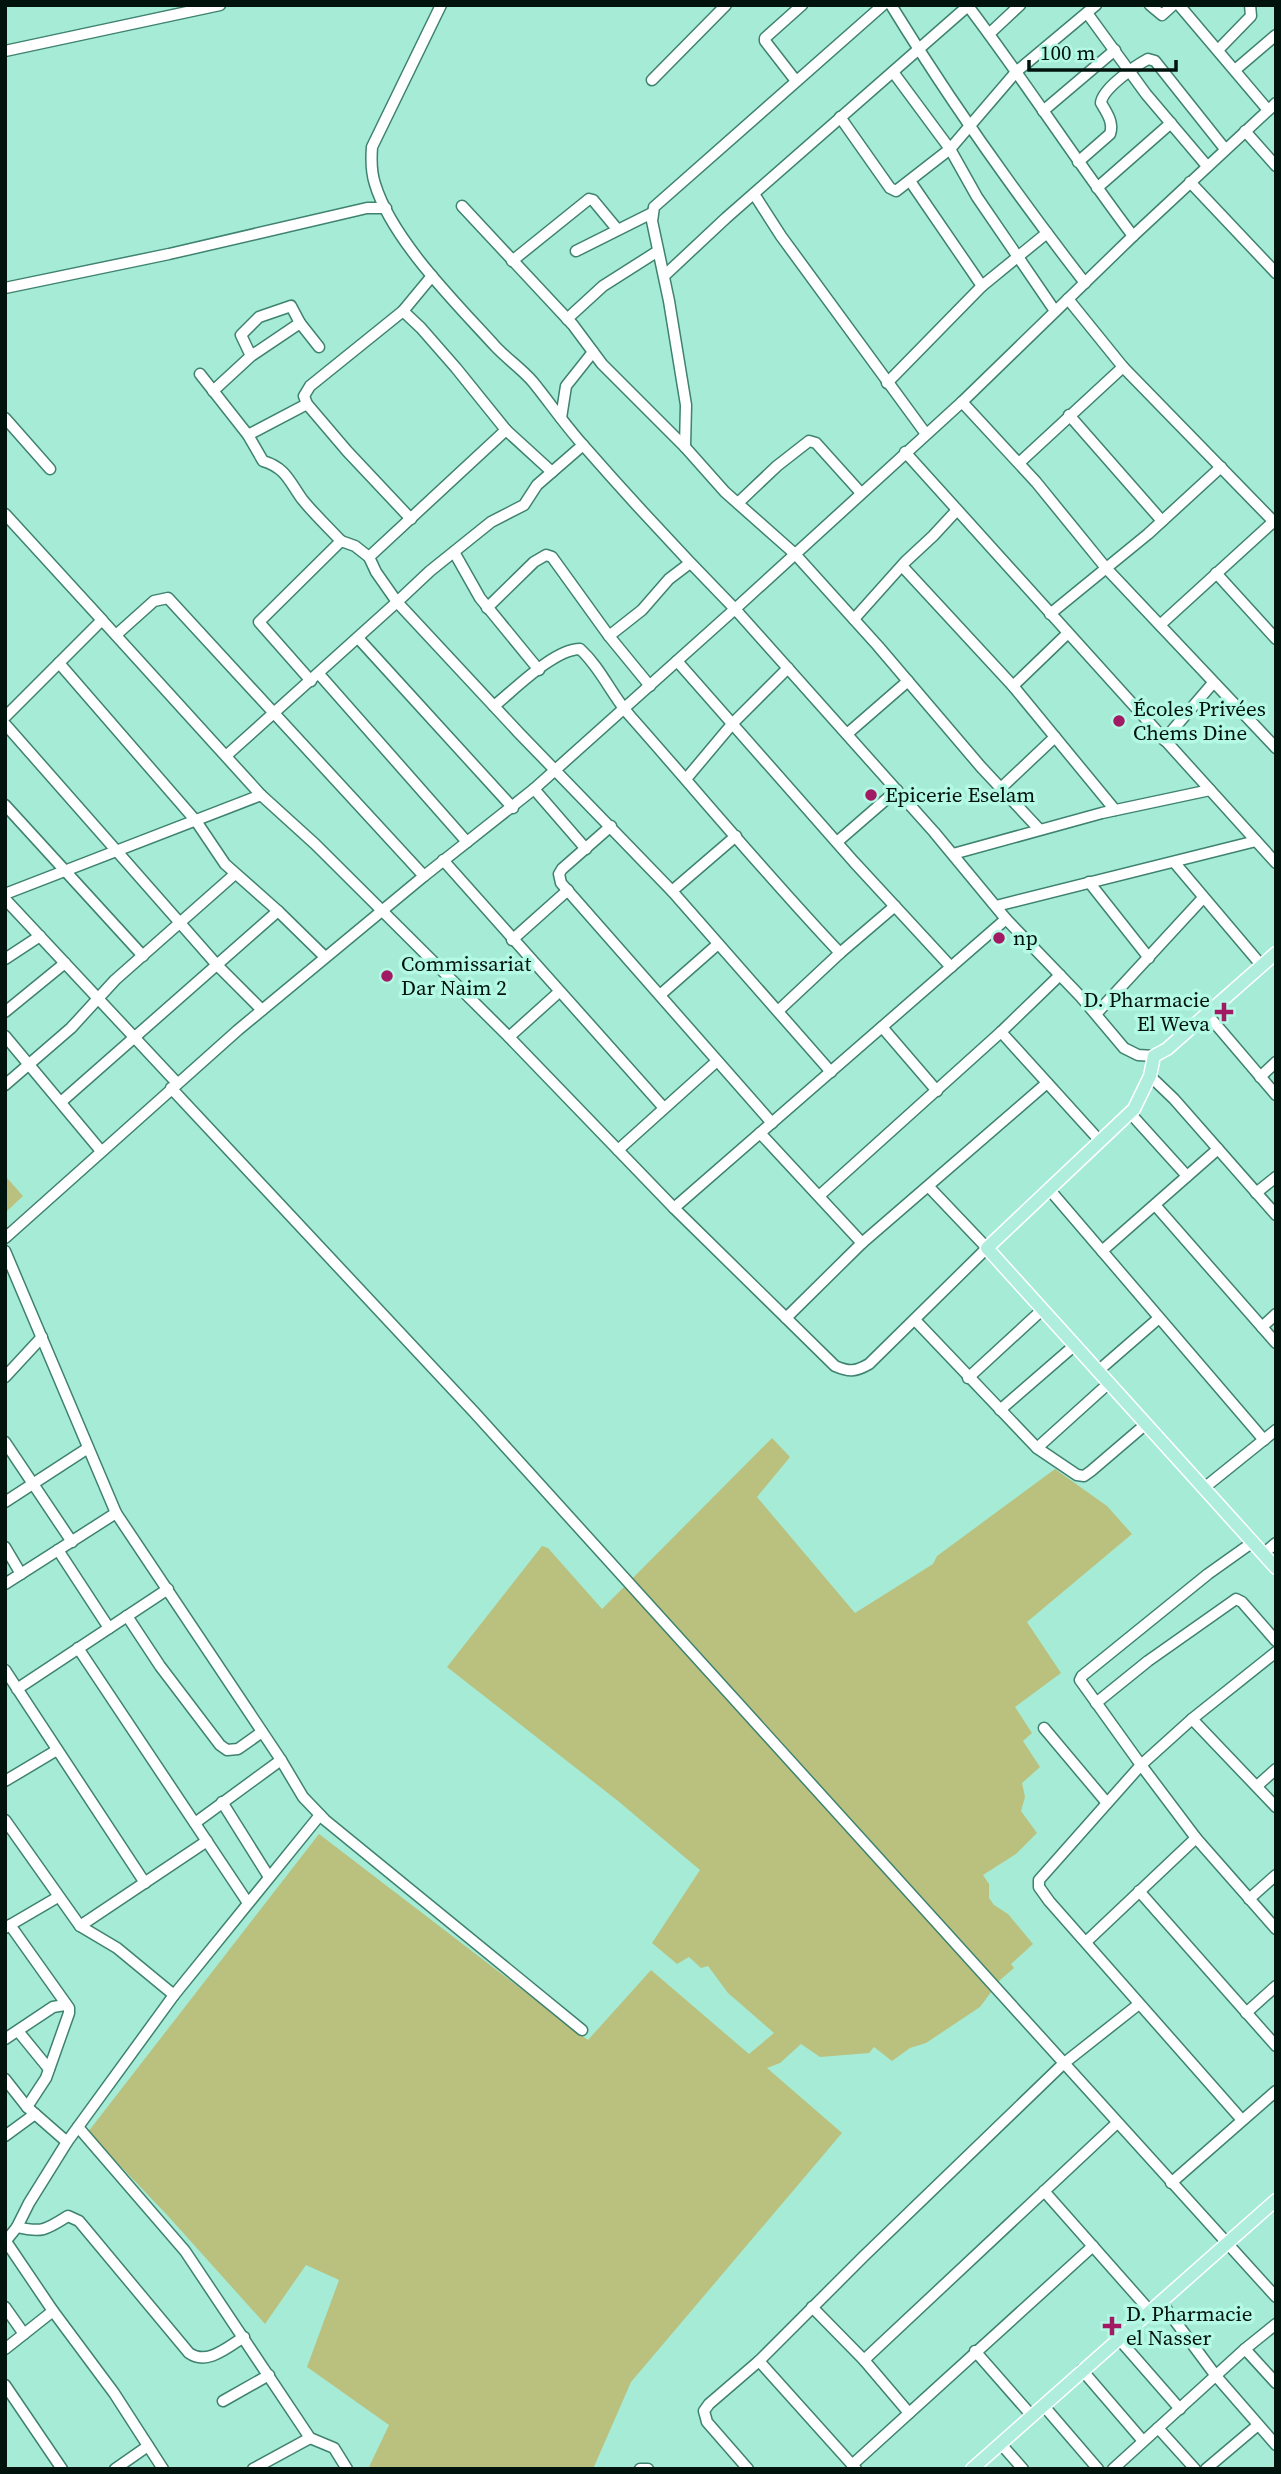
<svg xmlns="http://www.w3.org/2000/svg" width="1281" height="2474" font-family="'Source Serif 4',serif">
<style>
.green{fill:#bac17e}
.lines{fill:none;stroke-linecap:round;stroke-linejoin:round}
.minor-casing{stroke:#3e826f;stroke-width:13}
.major-casing{stroke:#fff;stroke-width:15}
.minor{stroke:#fff;stroke-width:10}
.major{stroke:#afeedc;stroke-width:12}
.poi-dot{fill:#a21964;stroke:#b3f9e3;stroke-width:2.5}
.labels{text-anchor:middle;stroke-width:7;stroke-linejoin:round;paint-order:stroke}
.poi-label{font-size:21px;fill:#00130c;stroke:#b3f9e3;text-anchor:start}
</style>
<rect width="100%" height="100%" fill="#a6ebd6"/>
<g class="green">
<path d="M7,1178l16,18 -18,17v-34z"/>
<path d="M772,1438l18,19 -33,40 98,116 78,-49 4,-8 118,-87 52,37 25,28 -105,88 34,51 -46,34 17,26 -9,8 17,26 -18,16 3,14 -4,14 16,22 -21,21 -33,21 6,9v14l5,7 14,9 25,30 -22,20 3,4 -14,12 -20,27 -54,36 -16,5 -18,13 -18,-14 -5,6 -49,4 -19,-13 -21,19 -13,5 75,65 -211,249 -38,87h-225l21,-44 -82,-58 32,-87 -33,-15 -41,59 -97,-108 -80,-84 231,-298 269,206 63,-70 98,84 25,-21 -46,-40 -20,-27 -7,2 -12,-11 -12,7 -25,-21 48,-73 -82,-69 -171,-134 95,-121 6,2 54,61z"/>
</g>
<g class="lines">
<g class="minor-casing">
<g id="minor">
<path d="M441,5l-69,142c-1,13 -1,25 3,37 17,56 81,119 120,162 12,13 27,23 38,36 17,21 32,43 50,63 49,56 99,110 152,164l227,-207 171,-166 143,-133"/>
<path d="M891,5c59,96 125,189 194,278"/>
<path d="M1150,5l12,10 11,-10"/>
<path d="M1179,5l89,105"/>
<path d="M968,6c57,75 108,155 165,230"/>
<path d="M1087,13l59,81 61,72"/>
<path d="M989,34l31,-29"/>
<path d="M1218,50l33,-34 -1,-11"/>
<path d="M5,51l215,-46"/>
<path d="M1235,70l41,-35"/>
<path d="M893,72l57,77 27,48 78,114"/>
<path d="M652,80l74,-75"/>
<path d="M796,81l-31,-40v-3l37,-33"/>
<path d="M1043,111l72,-61"/>
<path d="M840,117l50,71 6,3 54,-42 66,-77 80,-67"/>
<path d="M1245,131l31,35"/>
<path d="M1078,162l32,-28c4,-11 -3,-21 -9,-31 1,-14 34,-37 47,-44l7,2 70,88"/>
<path d="M910,181l72,105"/>
<path d="M1190,182l86,91"/>
<path d="M1097,188l74,-65"/>
<path d="M754,194l27,42 145,198"/>
<path d="M462,206l111,119 29,39 83,83 40,45 70,62 83,92 103,121 58,62"/>
<path d="M576,251l76,-38"/>
<path d="M512,261l77,-62 4,1 24,29"/>
<path d="M432,276l-29,35 18,17 35,40 50,62 46,42"/>
<path d="M664,276l62,-58 243,-213"/>
<path d="M5,288l164,-34 198,-46h19"/>
<path d="M1068,299l55,68 153,157"/>
<path d="M403,311l-93,75 -6,10 3,8 40,47 64,68"/>
<path d="M567,319l36,-33 55,-35"/>
<path d="M300,323l19,24"/>
<path d="M200,374l48,61"/>
<path d="M887,383l95,-97 65,-53"/>
<path d="M213,391l38,-35 49,-33 -9,-17 -32,11 -18,18 10,21"/>
<path d="M962,402l74,80 70,86 170,180"/>
<path d="M307,404l-59,31 15,26c23,7 26,20 39,38 12,15 26,28 39,42"/>
<path d="M1069,415l93,106"/>
<path d="M5,418l45,51"/>
<path d="M561,418l5,-32 27,-34"/>
<path d="M583,445l-46,40 -13,20 -33,17 -61,49 -33,31 122,131 153,158 159,181"/>
<path d="M685,447l1,-42 -17,-104 -17,-80 2,-14 229,-202"/>
<path d="M905,452l371,411"/>
<path d="M1019,463l104,-96"/>
<path d="M738,503l39,-37 32,-25 7,2 45,50"/>
<path d="M5,514l97,106 -97,97"/>
<path d="M454,552l26,46 59,72"/>
<path d="M902,566l111,120 102,124"/>
<path d="M1216,573l60,66"/>
<path d="M487,608l47,-46 12,-7 6,2 57,79"/>
<path d="M1050,614l98,-80 73,-67"/>
<path d="M854,619l51,-57 28,-26 24,-26"/>
<path d="M102,620l159,175 54,49 194,193 165,171 161,158c14,6 20,6 34,-2l118,-116 -58,-61"/>
<path d="M1160,625l113,-103"/>
<path d="M116,635l38,-34 14,-3 256,278"/>
<path d="M358,638l155,170"/>
<path d="M677,661l177,201 97,105"/>
<path d="M59,663l137,158 29,43 53,47"/>
<path d="M319,674l148,168"/>
<path d="M311,681l-52,-59 82,-81 14,5 14,11"/>
<path d="M650,686l-41,-50 33,-26 27,-31 21,-16"/>
<path d="M1013,686l55,-53"/>
<path d="M494,706c20,-16 60,-57 86,-57 21,19 32,47 51,68 70,79 137,160 209,236"/>
<path d="M5,724l212,241 45,45"/>
<path d="M847,734l61,-53"/>
<path d="M1164,740l49,-57"/>
<path d="M227,755l170,-153 -21,-30 -7,-15 137,-127"/>
<path d="M686,779l47,-56 55,-55"/>
<path d="M1001,788l54,-51"/>
<path d="M534,789l52,60"/>
<path d="M5,805l138,151"/>
<path d="M611,826l-49,43 -3,5 2,9 211,240"/>
<path d="M837,842l60,-52"/>
<path d="M953,854l149,-41 108,-23"/>
<path d="M443,860l221,248"/>
<path d="M1174,862l88,104"/>
<path d="M1089,882l60,76"/>
<path d="M672,891l64,-55"/>
<path d="M5,894l256,-99"/>
<path d="M5,899l172,184"/>
<path d="M996,906l260,-65"/>
<path d="M512,940l56,-50"/>
<path d="M5,959l35,-23"/>
<path d="M660,995l58,-51"/>
<path d="M778,1011l62,-58 55,-47"/>
<path d="M5,1012l60,-49"/>
<path d="M1096,1014l107,-116"/>
<path d="M1207,1014l69,81"/>
<path d="M882,1027l55,64"/>
<path d="M1001,1032l99,109"/>
<path d="M5,1036l96,115"/>
<path d="M509,1037l50,-45"/>
<path d="M1150,1076l24,23 102,116"/>
<path d="M1260,1077l16,-15"/>
<path d="M5,1085l66,-57 44,-48 120,-106"/>
<path d="M171,1088l303,324 802,885"/>
<path d="M61,1102l217,-191 47,46"/>
<path d="M1130,1113l57,63"/>
<path d="M760,1133l102,110"/>
<path d="M618,1150l99,-89"/>
<path d="M1049,1189l215,251"/>
<path d="M1256,1193l20,-16"/>
<path d="M819,1196l182,-164 59,-57"/>
<path d="M1155,1205l121,138"/>
<path d="M674,1208l332,-289"/>
<path d="M5,1238l233,-208 186,-154 110,-87 201,-180 199,223 72,87 75,78 43,51 14,7 16,1"/>
<path d="M5,1251l111,262 165,247 22,37 22,23 257,210"/>
<path d="M1102,1251l116,-102"/>
<path d="M786,1318l76,-75 185,-160"/>
<path d="M915,1320l122,128 40,27 7,1 7,-5 55,-47"/>
<path d="M1262,1327l14,-13"/>
<path d="M1098,1371l61,-53"/>
<path d="M5,1377l37,-40"/>
<path d="M968,1378l75,-69"/>
<path d="M1000,1410l75,-65"/>
<path d="M5,1442l67,100"/>
<path d="M1037,1448l72,-65"/>
<path d="M1204,1488l72,-58"/>
<path d="M5,1502l83,-54"/>
<path d="M1253,1542l-45,32 -126,102 -2,4 61,85 55,73 80,91"/>
<path d="M5,1547l16,27"/>
<path d="M58,1550l51,78"/>
<path d="M1263,1554l13,-11"/>
<path d="M5,1584l111,-71"/>
<path d="M127,1616l33,50 60,79 7,5 11,-1 24,-17"/>
<path d="M78,1648l170,255"/>
<path d="M5,1670l140,213"/>
<path d="M17,1689l151,-100"/>
<path d="M1096,1703l52,-42 88,-62 6,3 34,39"/>
<path d="M1192,1719l84,88"/>
<path d="M1044,1728l63,75"/>
<path d="M5,1781l52,-31"/>
<path d="M1257,1786l19,-17"/>
<path d="M222,1802l47,75"/>
<path d="M5,1820l75,106 37,22 57,47"/>
<path d="M195,1823l86,-63"/>
<path d="M1139,1891l137,155"/>
<path d="M1249,1899l27,-24"/>
<path d="M10,1925l59,83v5l-23,65 -19,29"/>
<path d="M80,1926l127,-85"/>
<path d="M5,1928l53,-31"/>
<path d="M1086,1942l110,-104"/>
<path d="M1246,2013l30,-27"/>
<path d="M18,2031l31,38"/>
<path d="M5,2039l48,-32 12,-2"/>
<path d="M5,2079l22,28 40,35"/>
<path d="M1242,2120l-193,-219 -10,-14v-7l102,-115 51,-46 84,-67"/>
<path d="M78,2127l107,124 125,187 24,10 13,21"/>
<path d="M5,2136l30,-22"/>
<path d="M1171,2183l105,-92"/>
<path d="M1044,2191l107,121"/>
<path d="M17,2227c25,6 29,3 51,-11l11,5 110,132c18,13 39,-6 55,-16"/>
<path d="M5,2240l48,71 61,82 49,76"/>
<path d="M5,2242l12,-15 12,-24 38,-61 107,-147 146,-180"/>
<path d="M1161,2302l55,74 60,69"/>
<path d="M5,2307l19,27"/>
<path d="M812,2307l52,53 45,53"/>
<path d="M1118,2338l62,71"/>
<path d="M5,2349l48,-38"/>
<path d="M1245,2349l31,34"/>
<path d="M975,2351l57,65"/>
<path d="M864,2360l253,-237"/>
<path d="M759,2361l97,108"/>
<path d="M1082,2370l61,71"/>
<path d="M5,2385l57,84"/>
<path d="M223,2401l46,-26"/>
<path d="M1043,2405l55,64"/>
<path d="M1158,2428l37,41"/>
<path d="M1000,2443l23,26"/>
<path d="M852,2465l241,-219"/>
<path d="M115,2469l33,-23"/>
<path d="M253,2469l57,-31"/>
<path d="M640,2469h8"/>
<path d="M748,2469l-41,-47 -3,-11 5,-7 50,-43 105,-105 199,-192 76,-60"/>
<path d="M1113,2469l132,-120 31,-25"/>
<path d="M1206,2469l52,-44"/>
</g>
</g>
<g class="major-casing">
<g id="major">
<path d="M1276,953l-109,96 -13,7 -4,20 -16,33 -147,139 289,320"/>
<path d="M972,2469l304,-269"/>
</g>
</g>
<use href="#minor" class="minor"/>
<use href="#major" class="major"/>
</g>
<g class="poi-dot">
<circle cx="1119" cy="721" r="7"/>
<circle cx="871" cy="795" r="7"/>
<circle cx="999" cy="938" r="7"/>
<circle cx="387" cy="976" r="7"/>
<path d="M1220.5 1001.5h7v7h7v7h-7v7h-7v-7h-7v-7h7z"/>
<path d="M1108.5 2315.5h7v7h7v7h-7v7h-7v-7h-7v-7h7z"/>
</g>
<g class="labels">
<g class="poi-label">
<text x="1133" y="716">Écoles Privées<tspan x="1133" dy="24">Chems Dine</tspan></text>
<text x="885" y="802">Epicerie Eselam</text>
<text x="1013" y="945">np</text>
<text x="401" y="971">Commissariat<tspan x="401" dy="24">Dar Naim 2</tspan></text>
<text x="1210" y="1007" text-anchor="end">D. Pharmacie<tspan x="1210" dy="24">El Weva</tspan></text>
<text x="1126" y="2321">D. Pharmacie<tspan x="1126" dy="24">el Nasser</tspan></text>
</g>
</g>
<rect width="1281" height="2474" fill="none" stroke="#00130c" stroke-width="14"/>
<path d="M1029 60v10h147v-10" fill="none" stroke="#00130c" stroke-width="3.5"/>
<text x="1040" y="60" font-size="21" fill="#00130c" stroke="#b3f9e3" stroke-width="5" paint-order="stroke">100 m</text>
</svg>
